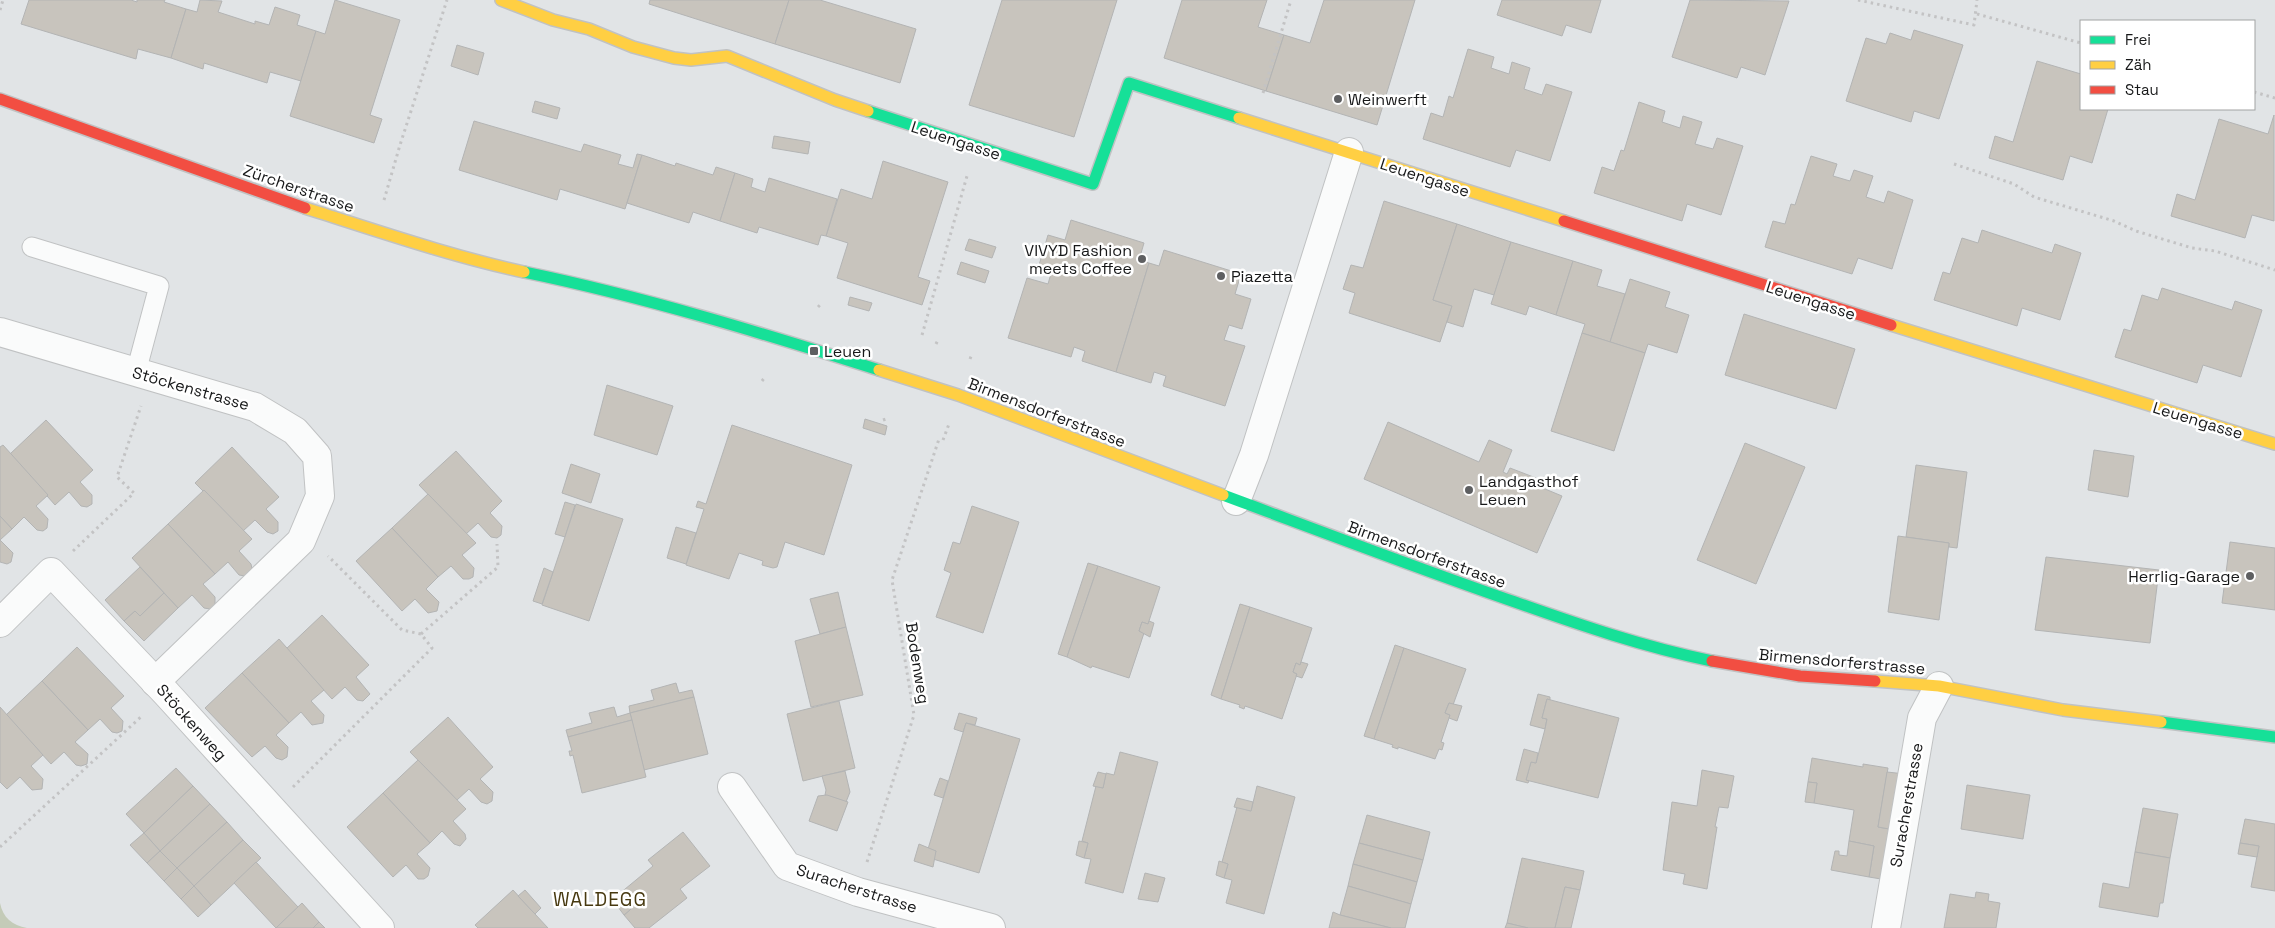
<svg xmlns="http://www.w3.org/2000/svg" width="2275" height="928" font-family="'Space Grotesk',sans-serif">
<style>
.green{fill:#c4cbb8}
.building{fill:#c8c4bd;stroke:#b3b4b4}
.lines{fill:none;stroke-linecap:round;stroke-linejoin:round}
.lane-casing{stroke:#c0c2c3;stroke-width:21}
.street-casing{stroke:#c0c2c3;stroke-width:30}
.fast-casing{stroke:#c0c2c3;stroke-width:14}
.slow-casing{stroke:#c0c2c3;stroke-width:14}
.jam-casing{stroke:#c0c2c3;stroke-width:14}
.path{stroke:#c3c3c4;stroke-width:3;stroke-dasharray:2.5 4;stroke-linecap:butt}
.lane{stroke:#fafbfb;stroke-width:19}
.street{stroke:#fafbfb;stroke-width:28}
.fast{stroke:#16e098;stroke-width:11}
.slow{stroke:#ffcf43;stroke-width:11}
.jam{stroke:#f24e42;stroke-width:11}
.poi-dot{fill:#5e5f61;stroke:#fff;stroke-width:2}
.labels{text-anchor:middle;stroke-width:5;stroke-linejoin:round;paint-order:stroke}
.poi-label{font-size:16px;fill:#171819;stroke:#fff;text-anchor:start}
.street-label{font-size:16px;fill:#171819;stroke:#fff}
.quarter-label{font-size:19px;letter-spacing:1px;fill:#473910;stroke:#fff}
</style>
<rect width="100%" height="100%" fill="#e1e4e6"/>
<path class="green" d="M0,903c3,15 12,22 27,25h-27z"/>
<g class="building">
<path d="M29,0h102l6,2v-2h28l-1,2 22,7 -15,49 -33,-9 -2,10 -115,-35z"/>
<path d="M200,0l22,1 -4,11 37,12v-3l14,4 6,-18 25,8 -3,10 19,6 -15,50 -31,-9 -3,11 -63,-20 -1,6 -32,-11 15,-49 11,3z"/>
<path d="M335,0l65,20 -30,95 12,4 -8,24 -84,-27 26,-85 9,3z"/>
<path d="M650,0h139l-14,44 -126,-40z"/>
<path d="M789,0h31l96,29 -16,54 -125,-39z"/>
<path d="M1002,0h115l-43,137 -105,-32z"/>
<path d="M1182,0h85l-9,27 26,8 -18,56 -102,-33z"/>
<path d="M1324,0h91l-38,125 -111,-34 18,-56 26,8z"/>
<path d="M1502,0h99l-10,33 -25,-8 -4,11 -65,-21z"/>
<path d="M1690,0l99,1 -24,74 -24,-8 -4,11 -65,-21z"/>
<path d="M1914,30l49,15 -24,74 -25,-8 -3,11 -65,-21 20,-63 20,6 4,-11 21,7z"/>
<path d="M457,45l27,8 -6,22 -27,-9z"/>
<path d="M1468,49l26,8 -3,11 18,6 3,-12 18,6 -6,21 18,6 4,-11 26,8 -22,69 -34,-11 -6,17 -87,-28 8,-26 12,4 6,-21 4,2z"/>
<path d="M2037,61l44,13v35h27l-16,54 -22,-7 -7,24 -74,-22 6,-22 18,6z"/>
<path d="M535,101l25,7 -3,11 -25,-7z"/>
<path d="M1639,102l26,9 -3,11 18,6 3,-12 19,6 -7,22 18,5 4,-11 26,8 -22,69 -34,-11 -5,17 -88,-28 8,-26 12,4 7,-21 3,1z"/>
<path d="M2274,115v106l-22,-6 -7,23 -74,-22 6,-22 18,6 24,-81 49,15z"/>
<path d="M474,121l107,31 3,-8 37,11 -3,9 15,4 4,-14 5,1 -17,54 -65,-20 -3,11 -98,-30z"/>
<path d="M774,136l36,6 -2,12 -36,-6z"/>
<path d="M642,155l33,11 1,-3 37,12 3,-8 19,6 -15,48 -27,-9 -4,11 -62,-20z"/>
<path d="M1811,156l26,8 -4,12 17,5 4,-11 19,6 -7,21 18,6 4,-12 25,9 -21,69 -34,-11 -6,16 -87,-27 8,-26 12,3 6,-20 4,1z"/>
<path d="M883,161l65,21 -30,95 12,4 -8,24 -85,-27 11,-35 -22,-7 15,-47 31,10z"/>
<path d="M735,173l18,6 -2,8 14,5 4,-14 68,21 -11,37 -5,-1 -3,10 -59,-18 -2,6 -37,-12z"/>
<path d="M1384,201l73,23 -24,76 19,6 -12,36 -91,-29 6,-20 -12,-4 8,-24 12,3z"/>
<path d="M1071,220l73,23 -5,17 10,3 -33,109 -34,-11 3,-10 -11,-4 -3,10 -63,-19 19,-60 21,6 4,-14 -13,-5 9,-30 17,5z"/>
<path d="M1457,224l54,18 -17,53 -20,-6 -11,38 -16,-5 5,-16 -19,-6z"/>
<path d="M1982,230l70,23 3,-9 26,9 -21,67 -38,-12 -5,18 -83,-26 9,-28 7,2 12,-36 16,5z"/>
<path d="M969,239l27,8 -4,11 -27,-8z"/>
<path d="M1511,242l62,19 -17,54 -27,-9 -3,9 -35,-11z"/>
<path d="M1164,250l77,24 -6,20 16,5 -9,30 -13,-4 -5,15 21,6 -20,60 -62,-20 3,-10 -12,-4 -3,11 -35,-11 33,-109 10,3z"/>
<path d="M1573,261l29,9 -5,16 28,8 -15,48 -28,-9 3,-9 -29,-9z"/>
<path d="M961,262l28,9 -4,12 -28,-9z"/>
<path d="M1630,279l40,13 -5,15 24,8 -12,38 -29,-9 -3,9 -35,-11z"/>
<path d="M2162,288l70,22 3,-9 27,9 -21,67 -38,-12 -6,18 -82,-26 9,-28 7,2 11,-36 16,5z"/>
<path d="M850,297l22,6 -3,8 -21,-6z"/>
<path d="M1744,314l111,35 -19,60 -111,-34z"/>
<path d="M1582,333l63,20 -31,98 -63,-20z"/>
<path d="M607,385l66,21 -16,49 -63,-20z"/>
<path d="M865,419l22,7 -2,9 -22,-7z"/>
<path d="M46,420l47,50 -13,12 12,13v9l-5,3 -6,-1 -12,-14 -14,13 -45,-51z"/>
<path d="M1388,422l91,40 10,-22 23,10 -9,22 4,2 3,-6 26,10 -3,6 29,12 -25,57 -173,-74z"/>
<path d="M732,425l120,40 -28,90 -39,-13 -8,25 -4,1 -11,-3 1,-4 -24,-8 -10,26 -43,-14 18,-56 -8,-2 2,-6 8,3z"/>
<path d="M1745,443l60,24 -49,117 -59,-24z"/>
<path d="M3,445l45,50 -12,11 12,13 -1,9 -4,3 -6,-1 -13,-13 -12,12 -12,-13v-69z"/>
<path d="M232,447l47,50 -13,12 12,13v9l-5,3 -6,-2 -12,-12 -12,11 -48,-48z"/>
<path d="M2094,450l40,6 -6,41 -40,-7z"/>
<path d="M456,451l46,50 -12,12 12,13 -1,9 -4,3 -6,-1 -13,-14 -12,11 -47,-49z"/>
<path d="M571,464l29,10 -9,29 -29,-10z"/>
<path d="M1916,465l51,7 -10,76 -8,-1v-4l-43,-6z"/>
<path d="M204,490l48,49 -13,12 12,13 1,5 -7,7 -6,-1 -11,-13 -13,12 -47,-50z"/>
<path d="M428,494l48,49 -14,12 12,13 -1,9 -4,2h-6l-12,-13 -13,11 -46,-49z"/>
<path d="M565,502l10,3 -10,32 -10,-3z"/>
<path d="M576,504l47,15 -34,102 -47,-16z"/>
<path d="M972,506l47,16 -36,111 -47,-16 15,-44 -7,-3 9,-28 7,2z"/>
<path d="M0,516l12,13 -12,11z"/>
<path d="M168,524l47,50 -12,10 12,13v10l-5,2 -6,-1 -12,-13 -14,13 -46,-50z"/>
<path d="M676,527l20,6 -10,31 -19,-6z"/>
<path d="M392,528l46,49 -12,12 13,13 -2,9 -9,2 -13,-14 -13,12 -46,-50z"/>
<path d="M1898,536l51,7 -10,77 -51,-8z"/>
<path d="M0,540l13,13 -2,9 -4,2 -7,-2z"/>
<path d="M2230,542l45,6v62l-53,-7z"/>
<path d="M2046,557l113,13 -9,73 -115,-13z"/>
<path d="M1088,563l10,3 -31,91 -9,-3z"/>
<path d="M1098,566l62,21 -12,37 -6,-2 -3,9 5,2 -15,45 -37,-12 -1,2 -24,-11z"/>
<path d="M140,567l24,26 -24,23 -5,-5 -11,10 -19,-21z"/>
<path d="M544,568l9,4 -11,32 -9,-3z"/>
<path d="M838,592l8,35 -26,7 -10,-35z"/>
<path d="M164,593l14,15 -34,33 -20,-20 11,-10 5,5z"/>
<path d="M1240,604l10,3 -29,92 -10,-4z"/>
<path d="M1250,607l62,21 -12,37 -4,-2 -3,9 4,2 -15,45 -37,-13 -1,3 -5,-2 1,-2 -19,-6z"/>
<path d="M322,615l47,50 -13,12 14,17 -7,7 -6,-1 -12,-13 -13,12 -46,-50z"/>
<path d="M1149,621l5,2 -4,14 -11,-6 3,-9 6,2z"/>
<path d="M846,627l17,68 -52,12 -16,-66z"/>
<path d="M279,639l45,51 -13,11 13,14 -1,8 -11,2 -11,-13 -12,11 -47,-50z"/>
<path d="M1395,645l9,3 -30,91 -10,-3z"/>
<path d="M77,647l47,49 -13,12 12,13 -1,10 -5,2 -5,-1 -12,-13 -12,11 -46,-49z"/>
<path d="M1404,648l62,21 -13,36 -4,-2 -4,10 5,2 -9,27 3,1 -2,7 -3,-1 -4,10 -37,-12v2l-6,-2 1,-2 -19,-6z"/>
<path d="M1301,662l7,2 -6,14 -6,-2 1,-2 -4,-2 3,-9 4,2z"/>
<path d="M242,673l47,50 -13,12 12,12 -1,10 -5,3 -6,-2 -11,-12 -13,11 -47,-49z"/>
<path d="M42,681l46,49 -13,12 13,12 -1,10 -6,2 -5,-1 -12,-13 -13,12 -45,-49z"/>
<path d="M676,683l3,10 13,-3 2,7 -64,16 -1,-7 25,-6 -3,-10z"/>
<path d="M1538,694l12,3v3l-3,-1 -5,19 5,1 -2,10 -15,-4z"/>
<path d="M694,697l14,57 -64,16 -14,-57z"/>
<path d="M1547,699l72,19 -21,80 -72,-18 5,-18 5,1 9,-34 2,-10 -5,-1z"/>
<path d="M839,701l16,67 -52,13 -16,-67z"/>
<path d="M1449,703l13,3 -5,15 -8,-3 1,-3 -5,-2z"/>
<path d="M0,707l43,48 -12,11 12,13 -1,10 -10,1 -12,-13 -13,12 -7,-7z"/>
<path d="M614,707l3,10 13,-4 2,7 -64,17 -2,-7 26,-7 -3,-10z"/>
<path d="M959,713l18,5 -2,7 -9,-2 -3,9 -9,-3z"/>
<path d="M448,717l45,50 -13,12 13,13 -1,9 -5,3 -6,-2 -12,-13 -12,11 -47,-48z"/>
<path d="M632,720l14,57 -64,16 -9,-38 -3,1 -1,-5h3l-4,-14z"/>
<path d="M966,723l54,16 -41,134 -46,-14 3,-8 -8,-2z"/>
<path d="M1524,749l14,4 -2,10 -5,-1 -5,18 3,1 -1,2 -12,-3z"/>
<path d="M1120,752l38,10 -35,131 -38,-10 6,-24 -7,-1 4,-15 -6,-2 14,-55 7,2 3,-15 8,2z"/>
<path d="M1812,758l51,9v-3l25,4 -10,59 17,3 -8,50 -18,-3 5,-31 -25,-5 5,-31 -40,-7 3,-20 -9,-1z"/>
<path d="M418,760l48,49 -13,12 12,13 1,5 -6,7 -6,-2 -12,-13 -12,12 -47,-50z"/>
<path d="M176,768l17,18 -49,47 -18,-19z"/>
<path d="M1702,770l32,6 -6,32 -9,-1 -4,20h2l-10,62 -24,-5 2,-10 -22,-4 9,-68 25,4z"/>
<path d="M845,771l5,21 -4,10 -21,-7 1,-5 -4,-14z"/>
<path d="M1098,772l8,2 -3,14 -10,-2z"/>
<path d="M1887,772l18,2 -10,56 -17,-3z"/>
<path d="M940,778l8,3 -5,17 -9,-3z"/>
<path d="M1808,782l9,1 -3,20 -9,-1z"/>
<path d="M1967,785l63,10 -7,44 -62,-10z"/>
<path d="M193,786l17,18 -50,47 -16,-18z"/>
<path d="M1257,786l38,11 -31,117 -38,-11 6,-23 -8,-2 4,-14 -6,-2 15,-55 14,4z"/>
<path d="M383,793l47,50 -13,11 13,14 -2,8 -4,3h-6l-12,-14 -13,12 -46,-50z"/>
<path d="M827,795l21,7 -11,29 -28,-10 9,-25z"/>
<path d="M1237,798l16,4 -2,9 -17,-4z"/>
<path d="M210,804l17,18 -50,46 -17,-17z"/>
<path d="M2143,808l35,6 -8,44 -35,-6z"/>
<path d="M1367,815l63,17 -7,28 -64,-17z"/>
<path d="M2245,819l30,5v67l-24,-4 8,-41 -19,-3z"/>
<path d="M227,822l16,18 -49,46 -17,-18z"/>
<path d="M683,832l27,34 -30,23 7,9 -38,30h-14l-11,-13 7,-6 -12,-15 34,-28 -5,-6z"/>
<path d="M144,833l16,18 -13,12 -17,-18z"/>
<path d="M243,840l18,18 -50,47 -17,-19z"/>
<path d="M1079,841l9,2 -4,15 -8,-3z"/>
<path d="M1849,841l25,5 -5,31 -38,-7 4,-19h4v4l8,1z"/>
<path d="M1359,843l64,17 -6,22 -64,-18z"/>
<path d="M2240,843l19,3 -2,11 -19,-3z"/>
<path d="M919,844l17,7 -3,16 -19,-6z"/>
<path d="M160,851l17,17 -13,13 -17,-18z"/>
<path d="M2135,852l35,6 -7,45h-3l-2,14 -59,-10 4,-24 26,5z"/>
<path d="M1522,858l62,13 -4,19 -15,-3 -10,41h-27l-21,-5z"/>
<path d="M1219,861l9,3 -4,14 -8,-3z"/>
<path d="M256,862l42,45 -22,21 -42,-45z"/>
<path d="M1353,864l64,18 -6,22 -63,-18z"/>
<path d="M177,868l17,18 -13,13 -17,-18z"/>
<path d="M1145,873l20,5 -7,24 -20,-3z"/>
<path d="M194,886l17,19 -13,12 -17,-18z"/>
<path d="M1348,886l63,18 -6,24h-14l-51,-13z"/>
<path d="M1565,887l15,3 -9,38h-16z"/>
<path d="M513,890l22,24 13,14h-70l-3,-3z"/>
<path d="M525,890l16,18 -6,6 -17,-18z"/>
<path d="M1976,892l13,2 -1,7 12,2 -4,25h-52l6,-34 25,4z"/>
<path d="M619,894l12,15 -7,6 -12,-16z"/>
<path d="M302,903l17,19 -6,6h-37z"/>
<path d="M1333,912l7,3 51,13h-62z"/>
<path d="M319,922l6,6h-12z"/>
<path d="M1507,923l21,5h-23z"/>
</g>
<g class="lines">
<g class="lane-casing">
<path id="lane" d="M32,247l127,39 -23,86"/>
</g>
<g class="street-casing">
<g id="street">
<path d="M0,332l255,75 40,24 22,25 3,40 -19,45 -146,141"/>
<path d="M1236,501l18,-46 95,-303"/>
<path d="M0,623l51,-51 115,121 214,235"/>
<path d="M732,787l55,79 71,26 133,36"/>
<path d="M1886,928l36,-210 17,-32"/>
</g>
</g>
<g class="fast-casing">
<g id="fast">
<path d="M868,111l225,73 36,-101 110,35"/>
<path d="M524,272c121,25 238,61 355,98"/>
<path d="M1223,495c97,36 194,73 292,107 65,23 129,45 197,59"/>
<path d="M2161,722l114,15"/>
</g>
</g>
<g class="slow-casing">
<g id="slow">
<path d="M501,0l52,20 36,9 44,18 41,11 17,2 36,-4 108,44 33,11"/>
<path d="M1239,118l325,103"/>
<path d="M305,208c73,23 145,48 219,64"/>
<path d="M1891,325l384,119"/>
<path d="M879,370l79,25 265,100"/>
<path d="M1875,681l64,5 124,24 98,12"/>
</g>
</g>
<g class="jam-casing">
<g id="jam">
<path d="M0,99l305,109"/>
<path d="M1564,221l327,104"/>
<path d="M1712,661l88,15 75,5"/>
</g>
</g>
<g class="path">
<path d="M1858,0l116,25 3,-25"/>
<path d="M0,10l3,-10"/>
<path d="M1977,14l104,29"/>
<path d="M2254,92l21,6"/>
<path d="M1263,93l28,-93"/>
<path d="M1954,164l60,20 20,13 80,24 22,10 56,17 23,3 60,19"/>
<path d="M384,200l16,-55 47,-145"/>
<path d="M818,307l3,-3"/>
<path d="M922,335l45,-159"/>
<path d="M936,344l2,-4"/>
<path d="M970,359l2,-5"/>
<path d="M762,381l3,-4"/>
<path d="M883,420l6,-2"/>
<path d="M943,440l6,-16"/>
<path d="M73,551l61,-58 -17,-16 24,-71"/>
<path d="M421,634l77,-67 -1,-23"/>
<path d="M293,787l139,-139 -11,-14 -19,-4 -74,-74"/>
<path d="M0,847l143,-132"/>
<path d="M867,862l47,-147 -22,-135 47,-141"/>
</g>
<use href="#lane" class="lane"/>
<use href="#street" class="street"/>
<use href="#fast" class="fast"/>
<use href="#slow" class="slow"/>
<use href="#jam" class="jam"/>
</g>
<g class="poi-dot">
<circle cx="1338" cy="99" r="5"/>
<circle cx="1142" cy="259" r="5"/>
<circle cx="1221" cy="276" r="5"/>
<rect x="809" y="346" width="10" height="10" rx="2.5"/>
<circle cx="1469" cy="490" r="5"/>
<circle cx="2250" cy="576" r="5"/>
</g>
<g class="labels">
<g class="poi-label">
<text x="1348" y="105">Weinwerft</text>
<text x="1132" y="256" text-anchor="end">VIVYD Fashion<tspan x="1132" dy="18">meets Coffee</tspan></text>
<text x="1231" y="282">Piazetta</text>
<text x="824" y="357">Leuen</text>
<text x="1479" y="487">Landgasthof<tspan x="1479" dy="18">Leuen</tspan></text>
<text x="2240" y="582" text-anchor="end">Herrlig-Garage</text>
</g>
<g class="street-label">
<text transform="translate(956 140) rotate(18)" y="6">Leuengasse</text>
<text transform="translate(1425 177) rotate(18)" y="6">Leuengasse</text>
<text transform="translate(299 188) rotate(19)" y="6">Zürcherstrasse</text>
<text transform="translate(1811 300) rotate(18)" y="6">Leuengasse</text>
<text transform="translate(191 388) rotate(16)" y="6">Stöckenstrasse</text>
<text transform="translate(1047 412) rotate(21)" y="6">Birmensdorferstrasse</text>
<text transform="translate(2198 420) rotate(17)" y="6">Leuengasse</text>
<text transform="translate(1427 554) rotate(20)" y="6">Birmensdorferstrasse</text>
<text transform="translate(1842 661) rotate(5)" y="6">Birmensdorferstrasse</text>
<text transform="translate(918 663) rotate(81)" y="6">Bodenweg</text>
<text transform="translate(192 722) rotate(48)" y="6">Stöckenweg</text>
<text transform="translate(1906 805) rotate(-80)" y="6">Suracherstrasse</text>
<text transform="translate(857 888) rotate(18)" y="6">Suracherstrasse</text>
</g>
<g class="quarter-label">
<text x="600" y="906">WALDEGG</text>
</g>
</g>
<rect x="2080" y="20" width="175" height="90" fill="#ffffff" stroke="#a2a3a3"/>
<rect x="2090" y="36" width="25" height="8" fill="#16e098" stroke="#a2a3a3"/>
<text x="2125" y="45" font-size="15" fill="#171819">Frei</text>
<rect x="2090" y="61" width="25" height="8" fill="#ffcf43" stroke="#a2a3a3"/>
<text x="2125" y="70" font-size="15" fill="#171819">Zäh</text>
<rect x="2090" y="86" width="25" height="8" fill="#f24e42" stroke="#a2a3a3"/>
<text x="2125" y="95" font-size="15" fill="#171819">Stau</text>
</svg>
